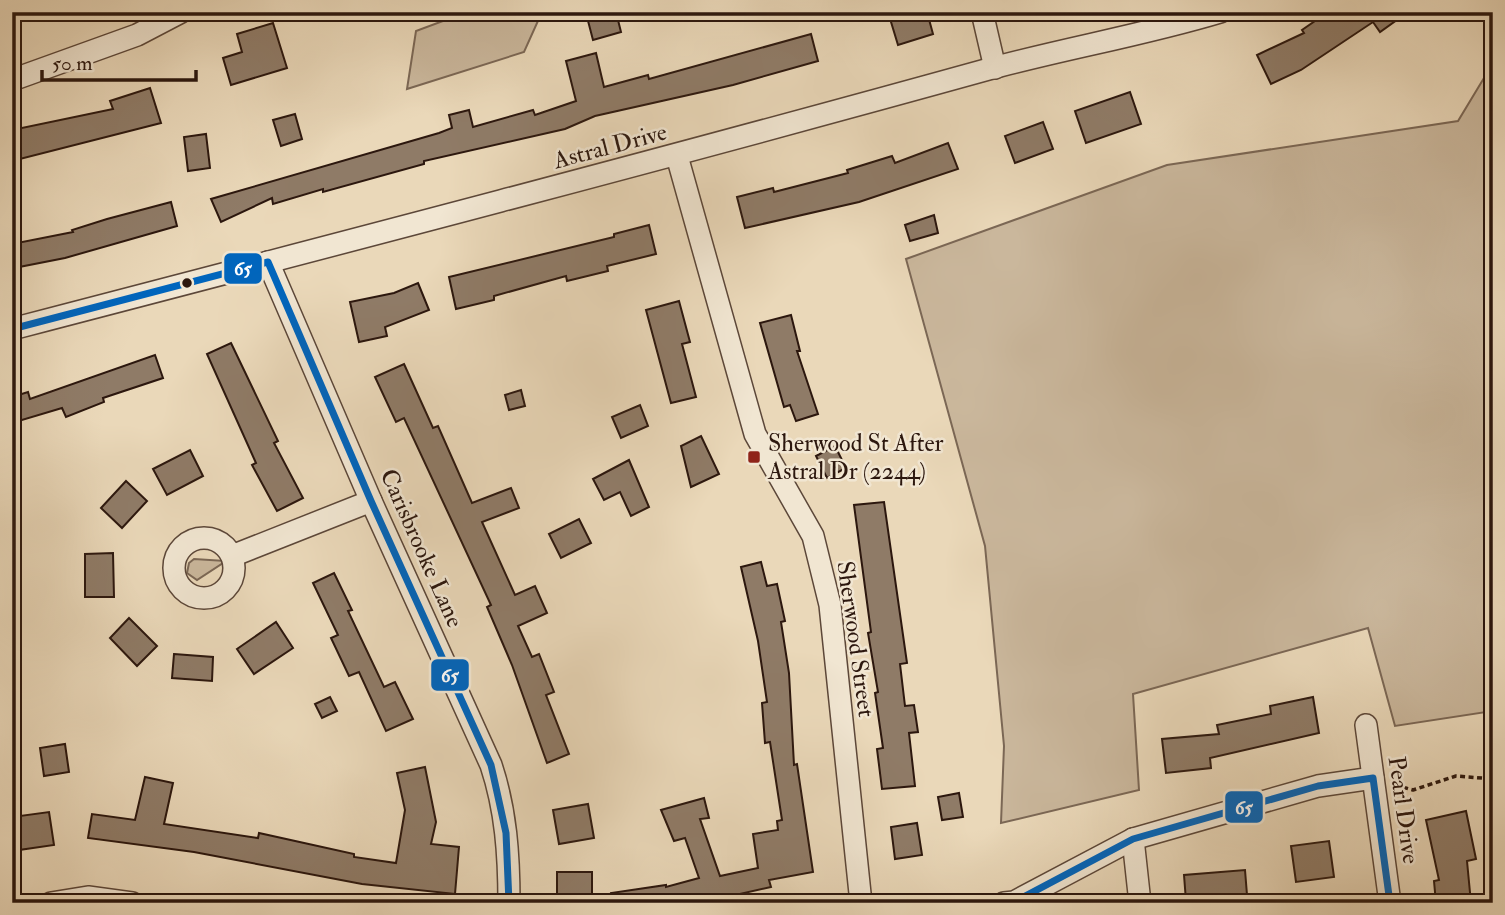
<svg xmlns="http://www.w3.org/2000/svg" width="1505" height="915" font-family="'IM FELL Double Pica',serif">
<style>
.green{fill:#cab79c;stroke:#7b6755;stroke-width:2}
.building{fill:#8f7b67;stroke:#2c170e;stroke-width:2}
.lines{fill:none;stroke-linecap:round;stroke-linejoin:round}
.minor-casing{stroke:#5c4739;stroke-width:24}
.path{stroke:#2c170e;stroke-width:3.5;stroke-dasharray:5 3.5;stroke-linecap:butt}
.minor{stroke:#f1e6d2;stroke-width:21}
.bus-1-casing{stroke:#f1e6d2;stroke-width:12}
.bus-1{stroke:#0065bd;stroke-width:7}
.bus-dot{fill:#2c170e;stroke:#f1e6d2;stroke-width:2.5}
.poi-dot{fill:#8f2418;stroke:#f1e6d2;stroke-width:2.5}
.labels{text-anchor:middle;stroke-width:5;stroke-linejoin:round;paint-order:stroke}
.street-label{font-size:24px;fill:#2c170e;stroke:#f1e6d2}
.poi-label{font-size:24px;fill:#2c170e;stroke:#f1e6d2;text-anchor:start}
.line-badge{stroke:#f1e6d2;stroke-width:2.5}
.badge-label{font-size:19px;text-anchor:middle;font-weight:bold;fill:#fff}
</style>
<rect width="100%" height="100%" fill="#ead8b9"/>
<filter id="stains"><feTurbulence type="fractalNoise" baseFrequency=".00286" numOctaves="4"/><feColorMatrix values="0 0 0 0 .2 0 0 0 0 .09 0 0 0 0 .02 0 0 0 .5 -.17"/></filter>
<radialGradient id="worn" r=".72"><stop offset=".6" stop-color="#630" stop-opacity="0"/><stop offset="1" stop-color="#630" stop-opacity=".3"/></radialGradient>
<g class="green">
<path d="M467,12h75l-18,40 -117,37 9,-58z"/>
<path d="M1493,63v648l-98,15 -27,-98 -235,66 6,96 -138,33 3,-77 -19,-200 -79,-287 261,-94 291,-44z"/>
<path d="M194,559l32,2 -29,19 -10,-7 2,-10z"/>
</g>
<g class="building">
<path d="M604,12h12l5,20 -28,8 -6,-23z"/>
<path d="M888,12h39l6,22 -35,11z"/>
<path d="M1328,12h80l-28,20 -7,-10 -72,48 -30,14 -14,-29 47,-22 -2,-3z"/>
<path d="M273,23l14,45 -56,17 -8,-27 19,-6 -5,-18z"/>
<path d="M811,34l7,27 -85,24 -138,31 -30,13 -141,32v3l-101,28v-3l-50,15 -1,-6 -51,24 -10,-23 228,-66 13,-5 -3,-13 20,-5 4,17 60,-17 2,5 41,-14 -10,-40 30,-8 8,34 44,-12 1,4z"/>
<path d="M150,88l11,35 -149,38v-31l101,-21 -3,-8z"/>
<path d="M1130,92l11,32 -55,19 -11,-32z"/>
<path d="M295,114l7,25 -21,7 -8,-26z"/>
<path d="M1043,122l10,27 -38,14 -10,-27z"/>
<path d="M206,134l4,34 -22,3 -4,-34z"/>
<path d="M948,143l10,26 -99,33 -114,26 -8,-31 36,-9 1,4 74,-19 -1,-3 45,-14 3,7z"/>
<path d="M171,202l6,24 -112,32 -51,10 -2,-24 61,-12 -1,-2 35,-11z"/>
<path d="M934,215l4,18 -28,8 -5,-16z"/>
<path d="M649,225l7,29 -49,12 1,5 -41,10 -1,-5 -72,20v4l-38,9 -7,-32 165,-40v-3z"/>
<path d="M418,283l11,27 -44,17 2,9 -28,6 -9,-40 44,-9z"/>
<path d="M679,301l11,41 -8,2 14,53 -25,6 -25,-93z"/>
<path d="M791,315l9,36h-3l21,63 -22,7 -6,-16 -6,2 -24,-84z"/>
<path d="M231,343l47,98 -4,2 29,55 -26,13 -25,-46 4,-2 -49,-109z"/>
<path d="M155,355l8,23 -60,20 1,4 -38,15 -4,-9 -50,15v-26l16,-5 2,7z"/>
<path d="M404,364l29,64 5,-2 34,77 39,-15 8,20 -37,14 33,73 20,-9 12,27 -29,13 14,31 7,-3 15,38 -8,3 23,59 -22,9 -35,-98 -25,-58 4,-2 -87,-187 -8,4 -21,-45z"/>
<path d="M521,390l4,16 -16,4 -4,-15z"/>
<path d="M640,405l8,21 -27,12 -9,-21z"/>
<path d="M701,436l18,38 -28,13 -10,-41z"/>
<path d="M835,446l11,22 -19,10 -11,-22z"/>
<path d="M190,450l13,26 -36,19 -14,-26z"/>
<path d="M629,460l20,47 -18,9 -11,-24 -16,8 -11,-21z"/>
<path d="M126,481l21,20 -25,27 -21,-20z"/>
<path d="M884,502l23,161 -7,1 5,42 9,-1 4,27 -9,1 6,53 -33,3 -5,-40 6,-1 -8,-55 3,-1 -10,-59 3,-1 -17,-127z"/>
<path d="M579,519l12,24 -30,15 -12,-24z"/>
<path d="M113,553l1,44h-29v-43z"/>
<path d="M761,562l6,24 10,-2 8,37 -4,1 8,51 5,92 3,-1 16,108 -44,8 2,7 -71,16h-88l-1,-10 55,-8v2l33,-9 -14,-40 -11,3 -13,-31 43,-12 5,20 -9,1 20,57 38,-8 -5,-34 25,-4 -1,-9 5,-1 -12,-78 -5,1 -3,-40 5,-1 -9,-61 -17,-74z"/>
<path d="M334,573l18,37 -4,1 36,76 11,-5 18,37 -27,12 -27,-59 -10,4 -18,-38 7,-3 -25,-52z"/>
<path d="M129,618l28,28 -20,20 -27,-28z"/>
<path d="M276,622l17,26 -39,26 -17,-25z"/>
<path d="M174,654l39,3 -1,24 -40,-3z"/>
<path d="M330,697l7,14 -15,7 -7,-14z"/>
<path d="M1313,697l6,36 -109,25 1,10 -45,5 -4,-34 57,-5 -2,-9 54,-11 -1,-8z"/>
<path d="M65,744l4,28 -25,4 -4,-28z"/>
<path d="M425,767l11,55 -5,22 28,3 -4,47 -93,-10 -168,-32 -106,-14 4,-24 43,6 10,-43 28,6 -9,41 94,14 1,-5 95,21v3l42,6 9,-53 -8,-37z"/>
<path d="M959,793l4,24 -21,3 -4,-23z"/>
<path d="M588,804l6,34 -35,6 -6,-34z"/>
<path d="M1466,811l10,48 -9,2 4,42h-35l-2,-22 5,-1 -13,-60z"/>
<path d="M49,812l5,33 -42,6v-34z"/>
<path d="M917,823l5,32 -27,4 -4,-32z"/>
<path d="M1329,841l5,36 -38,5 -5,-36z"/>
<path d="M1245,870l2,25 -61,6 -2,-26z"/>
<rect x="557" y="872" width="35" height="31"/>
</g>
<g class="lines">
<g class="minor-casing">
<g id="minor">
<path d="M982,12l13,56"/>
<path d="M12,80l125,-45 44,-23"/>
<path d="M677,156l78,278 58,102 17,69 31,298"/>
<path d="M268,262l103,239 120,264c15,45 18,90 18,138"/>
<path d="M12,329c326,-85 652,-170 977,-260 77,-21 155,-34 231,-57"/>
<circle cx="204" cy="568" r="30"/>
<path d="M232,556l139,-55"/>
<path d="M1366,725l24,178"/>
<path d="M1133,839l7,64"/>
<path d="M51,903l37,-6 44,6"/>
<path d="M1004,903l10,-1 119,-63 185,-53 55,-8"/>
</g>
</g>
<path class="path" d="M1395,785l18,5 43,-14 37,3"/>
<use href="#minor" class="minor"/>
<g class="bus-1-casing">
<g id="bus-1">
<path d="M12,329l256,-67 103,239 120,264 15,68 3,70"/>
<path d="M53,903l35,-6 42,6"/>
<path d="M1006,903l8,-1 119,-63 185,-53 55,-8 17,125"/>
</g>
</g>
<use href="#bus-1" class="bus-1"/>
</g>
<circle class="bus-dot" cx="187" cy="283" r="6"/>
<rect class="poi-dot" x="747" y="450" width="14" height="14" rx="3.5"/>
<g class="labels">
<g class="street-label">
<text transform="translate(610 146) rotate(-15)" y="8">Astral Drive</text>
<text transform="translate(422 548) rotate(66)" y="8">Carisbrooke Lane</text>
<text transform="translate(856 639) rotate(82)" y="8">Sherwood Street</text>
<text transform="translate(1404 810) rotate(82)" y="8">Pearl Drive</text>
</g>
<g class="poi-label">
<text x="768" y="451">Sherwood St After<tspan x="768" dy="28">Astral Dr (2244)</tspan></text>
</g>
</g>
<g class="line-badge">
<rect x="223" y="252" width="40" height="33" rx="7" fill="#0065bd"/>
<rect x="430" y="658" width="40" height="34" rx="7" fill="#0065bd"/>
<rect x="1224" y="790" width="40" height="34" rx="7" fill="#0065bd"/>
</g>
<g class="badge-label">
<text x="243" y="275">65</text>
<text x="450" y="682">65</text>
<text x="1244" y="814">65</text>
</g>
<rect width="1505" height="915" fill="none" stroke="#ead8b9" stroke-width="42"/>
<rect x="14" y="14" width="1477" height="887" fill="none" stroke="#2c170e" stroke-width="3.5"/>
<rect x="21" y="21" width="1463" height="873" fill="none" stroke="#2c170e" stroke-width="2"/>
<path d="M42 70v10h154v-10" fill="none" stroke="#2c170e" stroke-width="3.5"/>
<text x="52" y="70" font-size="21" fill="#2c170e" stroke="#f1e6d2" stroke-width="5" paint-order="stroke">50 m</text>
<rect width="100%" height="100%" filter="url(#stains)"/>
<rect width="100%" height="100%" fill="url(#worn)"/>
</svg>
